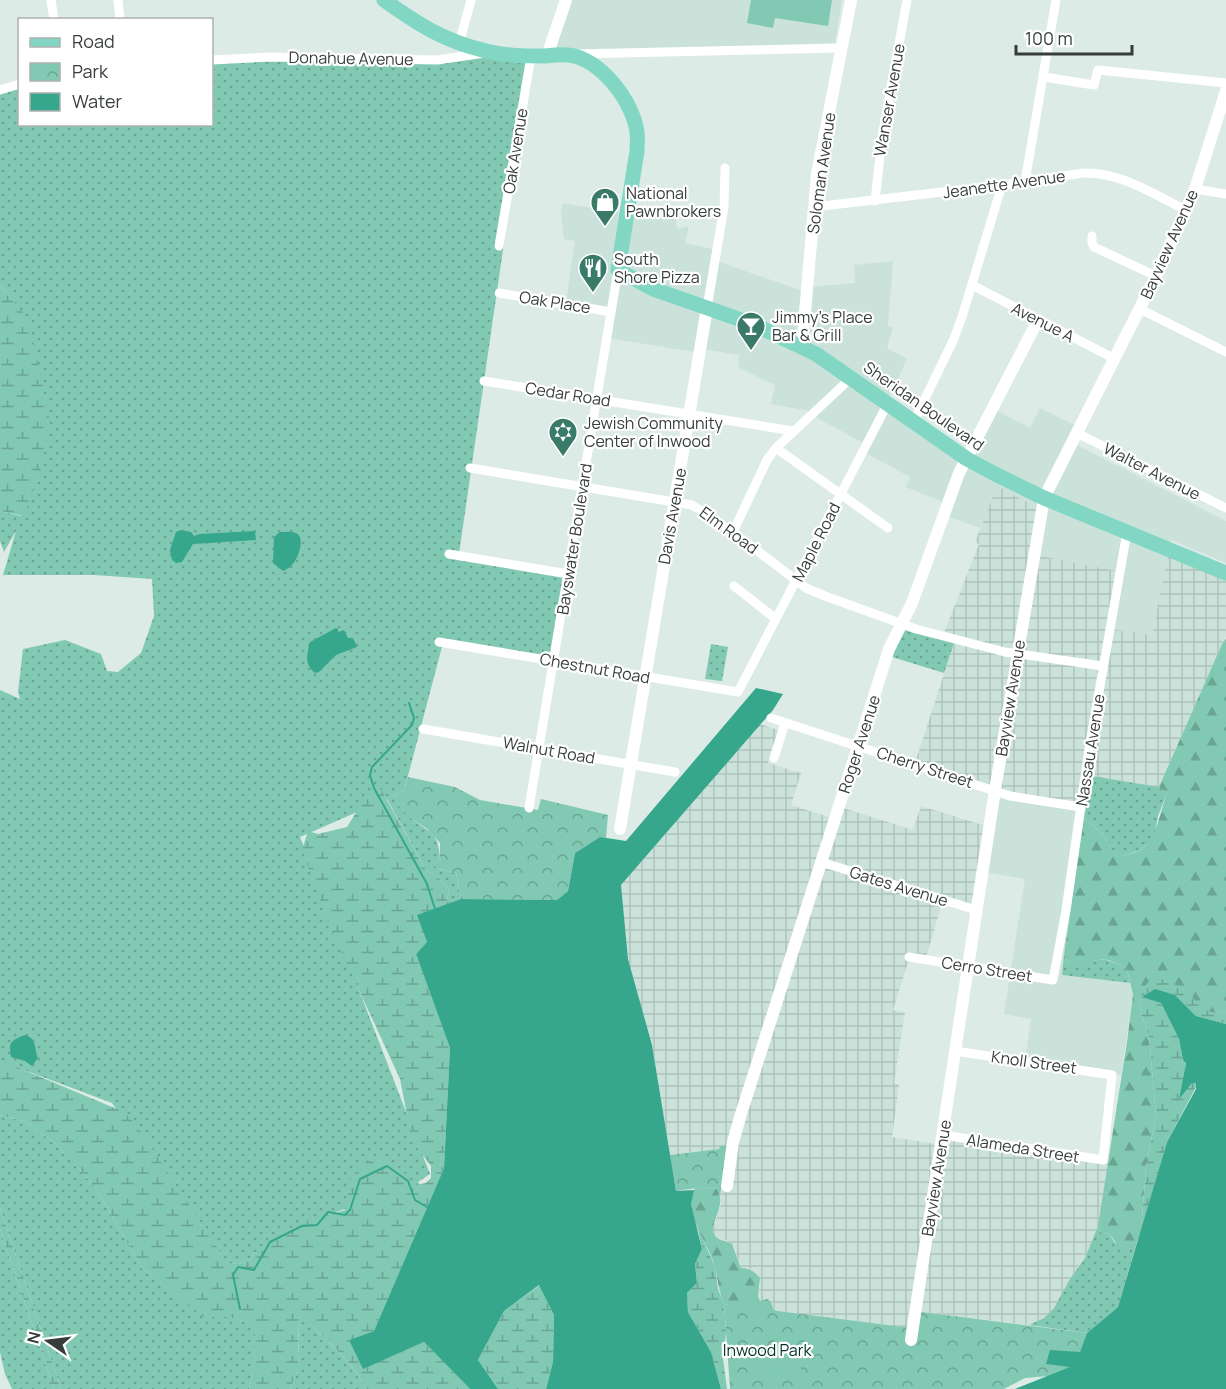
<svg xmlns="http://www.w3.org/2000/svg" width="1226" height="1389" font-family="Manrope,sans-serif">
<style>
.built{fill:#cae2d9}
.industrial{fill:url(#industrial-grid)}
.grass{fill:url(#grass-dots)}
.forest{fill:url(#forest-firs)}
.wetland{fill:url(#wetland-marsh)}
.park{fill:url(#park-crowns)}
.garden{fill:#81c9b3}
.water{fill:#36a78c}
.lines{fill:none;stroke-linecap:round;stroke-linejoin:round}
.stream{stroke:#36a78c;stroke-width:2}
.minor{stroke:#fff;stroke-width:9}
.tertiary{stroke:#fff;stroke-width:12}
.primary{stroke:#81d7c4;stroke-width:15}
.labels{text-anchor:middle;stroke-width:4.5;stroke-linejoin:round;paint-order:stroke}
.street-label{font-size:16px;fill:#373d3b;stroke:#fff}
.poi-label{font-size:16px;fill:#373d3b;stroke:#fff;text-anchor:start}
.park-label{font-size:16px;fill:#003227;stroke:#fff}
</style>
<defs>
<pattern id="industrial-grid" width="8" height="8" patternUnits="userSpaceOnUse" patternTransform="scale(1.5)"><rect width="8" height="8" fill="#cae2d9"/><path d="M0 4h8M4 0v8" fill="none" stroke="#aec3bb"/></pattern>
<pattern id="grass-dots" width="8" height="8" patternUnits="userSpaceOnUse" patternTransform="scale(1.5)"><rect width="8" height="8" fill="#81c9b3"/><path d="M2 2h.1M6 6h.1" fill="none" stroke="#6aa493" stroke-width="1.8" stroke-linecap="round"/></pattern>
<pattern id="forest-firs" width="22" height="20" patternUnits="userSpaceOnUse" patternTransform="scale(1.5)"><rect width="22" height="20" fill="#81c9b3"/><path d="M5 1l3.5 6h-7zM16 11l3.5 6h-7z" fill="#6aa493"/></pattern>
<pattern id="wetland-marsh" width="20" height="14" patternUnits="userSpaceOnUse" patternTransform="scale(1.5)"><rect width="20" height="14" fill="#81c9b3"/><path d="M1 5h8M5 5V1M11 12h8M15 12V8" fill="none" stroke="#6aa493"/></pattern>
<pattern id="park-crowns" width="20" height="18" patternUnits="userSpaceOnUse" patternTransform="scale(1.5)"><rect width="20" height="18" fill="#81c9b3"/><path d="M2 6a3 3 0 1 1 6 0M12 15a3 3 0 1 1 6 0" fill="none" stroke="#6aa493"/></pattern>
</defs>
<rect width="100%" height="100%" fill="#dcebe6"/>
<g class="built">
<path d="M566,0h276l-7,43 -288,13z"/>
<path d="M563,203l65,11 1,-4 47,8 1,11 12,-3 -4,17 32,7 -1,11 90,31 1,-5 48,-4 -1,-18 39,-4 -5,65 5,1 -6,21 20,11 -19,41 81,58 25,-49 36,19 10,-20 42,21 -7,15 151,77v42l-55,-23 -19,96 -41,-7 -76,-74 -38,-68 -17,41 -34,-12 4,-11 -44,-18 4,-10 -46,-25 3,-7 -55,-30 2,-3 -43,-8 4,-19 -37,-18 1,-12 -37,-6 -1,4 -93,-15 4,-27 -46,-8 9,-62 -11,-2 -3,-26z"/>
<path d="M995,789l15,6 76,12 -24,168 68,8 3,11 -12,81 -96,-15 6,-41 -27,-5 21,-135 -42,-7z"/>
</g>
<g class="industrial">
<path d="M997,486l46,25 -8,44 87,17 -11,57 41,6 17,-84 57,24v64l-4,5 -63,143 -67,-11 -6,31 -76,-12 -95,-32 41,-126 -12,-4 35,-89 -4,-2z"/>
<path d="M760,724l18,6 -10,33 33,10 -10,32 44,14 5,-12 73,23 8,-24 68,21 -12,84 -34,-11 -18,61 -16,-2 -16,51 12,2 -11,71 5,2 -7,52 49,8 2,-8 166,25 -11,64 -13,32 -15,21 -16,30 -10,9 -15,7 -115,-14 -3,17 -136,-17 -2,-6 -13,-4 -2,-5 2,-11 -5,-13 -7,-4h-7l-7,-21 -6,-6 -12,-3 -2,-3 -1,-6 8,-25 -1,-9 8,-50 -9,4 -49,6 -18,-110 -24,-86 -7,-74z"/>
</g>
<g class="grass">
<path d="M531,56l-72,498 110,18 -16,89 -110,-18 -39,148 -10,5c5,7 11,17 18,23 18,14 27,14 28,40l-8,5 7,5 17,4 5,26 -15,6 3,-16 -12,-13 -11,-6 -39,-71 -87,38 130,337 -12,8 3,4 -6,-1 -88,30 -72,38 -8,9 -19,2 -22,-23 -94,-138 -112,-42v-371l20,9 -2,-7 5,-43 42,-9 36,14 6,17 11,1 23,-19 13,-37 -2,-37 -58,-4h-91l13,-44 -12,21 -4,-11v-30l21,5 -3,-209 -18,-22v-197l19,-5 1,41h192v-65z"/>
<path d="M902,625l53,15 -11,33 -55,-17z"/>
<path d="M711,644l17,3 -6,34 -17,-2z"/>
<path d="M1092,776l67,11 8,6 -9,23 -4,22 -12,11 -18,7 -13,-6 -8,-16 -19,-16z"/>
<path d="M1064,955l5,10c28,-2 32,-13 58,5l3,13 -68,-8z"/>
<path d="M0,1115l24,6 31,22 41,45 46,80 62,48 26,1 26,8 -2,45 -5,19h-188l-61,-181z"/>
<path d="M1098,1226l4,8 7,-1 5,9 12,7 11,-7 -19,65 -31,26 -58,-8 15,-7 10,-10 16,-29 15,-21z"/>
<path d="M0,1230l54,159h-42l-7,-15 -5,-22z"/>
<path d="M299,1315c24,22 52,44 67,74h-76l8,-20z"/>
</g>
<g class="forest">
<path d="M1226,639v372c-19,8 -32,-11 -44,-23l-44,15 11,34 7,78 -10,52 -5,64 -4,11 -11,8 -6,-1 -11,-16 -7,1 -4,-8 29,-184 6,-48 -6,-24c-22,-15 -27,-12 -50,-2l-8,-3 -5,-10 20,-137 19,16 8,16 13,6c5,-2 13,-4 18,-7 14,-9 19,-40 25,-56l-8,-6 63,-143z"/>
<path d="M704,1187l13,2c11,18 -10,34 -2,47 3,5 12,4 17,8l9,24c9,0 13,3 19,10l-2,18 2,5 7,-2 3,2 5,10 -2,2 -49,-9c-5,-12 -6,-23 -9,-36 -5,-25 -34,-54 -20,-80z"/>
</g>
<g class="wetland">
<path d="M0,285l29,35 21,102 -8,43 -18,51 -24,-5z"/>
<path d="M379,786l47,84 11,6 12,13 -3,16 -28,10 9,27 -11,12 34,94 -6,120 -70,163 -25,9 15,28 60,-26 46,47h-104c-15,-30 -42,-52 -67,-73l-1,53 -8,20h-41l5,-19 1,-45 -25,-8h-26l-62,-49 -46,-80 -41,-45 -31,-22 -24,-6v-55l124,52 14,15 90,137 19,-2 23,-25 39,-17 36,-10 6,-33 17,-17 15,-2 18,11 14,16 11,-2 5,-5v-12l-19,-25 -12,-62 -71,-154 -27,-75 6,-19 10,3 29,-7 23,-37z"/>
<path d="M1161,979c7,3 15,5 22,10 14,10 22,30 43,22v13l-30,-8 -21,-21 -20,-6 -13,7 19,7 18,36 4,21 4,7 -7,27 12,-11h4l1,2 -30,57 -26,89 5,-64 10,-52 -7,-78 -11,-34 3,-12 9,-11z"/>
<path d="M0,1208l61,181h-7l-54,-159z"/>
<path d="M697,1225l18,42 3,22 6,15 2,29 -3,25 4,31h-6l-10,-37 -23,-40 -1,-19 10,-10 -2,-19 7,-15z"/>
<path d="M540,1285l14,30 -1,47 -7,27h-48l-20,-29 26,-49z"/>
</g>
<g class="park">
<path d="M408,777l47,10 25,13 58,10 3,-11 67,16 -2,23 -6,-1 -25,16 -7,38 -11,9 -96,-1 -5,-26 -17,-4 -8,-5 9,-5v-16l-14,-15 -16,-10 -10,-10 -6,-12 10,-5z"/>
<path d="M729,1145l-9,50 -3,-6 -13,-2 -28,4 -6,-36 49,-6 1,-3z"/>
<path d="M724,1304l187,24 3,-17 173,22 -7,20 -8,14 -23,9 -24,2 -21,11h-274z"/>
</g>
<g class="garden">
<path d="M751,0h81l-4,26 -53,-8 -2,10 -26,-5z"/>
<path d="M796,1347l7,29 -17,5 -7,-30z"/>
<path d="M776,1352l7,29 -18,5 -7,-30z"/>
</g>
<g class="water">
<path d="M181,530l10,2 3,4 6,-2 55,-3 1,9 -63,4 -11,18 -6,1 -4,-3 -2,-10 6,-18z"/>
<path d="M280,532c5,0 12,-1 16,1 10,5 2,26 -4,32 -3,3 -6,4 -9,6l-10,-8 1,-26z"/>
<path d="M336,628l2,1v3l6,-2 4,8h5l4,9 -21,8 -17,17 -4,1c-11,-9 -8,-19 -5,-31z"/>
<path d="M756,688l27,6 -10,16 -152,175 7,74 24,86 24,146 18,-1 -3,14 11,45 -7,15 2,19 -10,10 1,19 23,40 10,37h-175l7,-27 1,-47 -15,-30 -35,26 -26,49 20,29h-28l-46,-47 -61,27 -14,-29 25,-9 70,-163 6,-120 -34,-94 11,-12 -10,-27 44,-16 96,1 11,-9 7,-38 25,-16 26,4z"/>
<path d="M1155,989l20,6 21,21 30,8v365h-211l55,-22 -24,-3 4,-14 30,2 7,-19 31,-26 49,-165 29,-53v-6h-4l-13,16 7,-35 -3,-4 -4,-21 -18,-36 -19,-6z"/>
<path d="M25,1035c12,3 9,13 13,23l-6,8 -7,-5 -14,-4c-2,-14 -2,-16 14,-22z"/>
</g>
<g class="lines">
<g class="stream">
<path d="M409,703l5,15 -2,7 -40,42 -2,8 4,13 53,96 8,25"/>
<path d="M240,1309l-7,-34 5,-8 16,3 16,-28 32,-16 15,-1 11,-13 17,3 5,-5 10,-31 27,-13 21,15 7,19 12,7"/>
</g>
<g class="minor">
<path d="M51,0l3,20"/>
<path d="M118,0l2,20"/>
<path d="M459,44l12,-44"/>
<path d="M576,54l265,-6"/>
<path d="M212,60l58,-3 167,3 48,-7"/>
<path d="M1044,77l50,8 4,-15 128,13"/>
<path d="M0,90l20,-6"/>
<path d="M1025,182l31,-182"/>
<path d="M1195,189l31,5"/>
<path d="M875,201l7,-63 25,-138"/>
<path d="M814,207l188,-22 81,-12c38,-1 70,21 103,37"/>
<path d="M1092,236v7l2,4 62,29"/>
<path d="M499,246l32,-190"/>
<path d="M972,285l143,74"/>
<path d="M499,293l112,19"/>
<path d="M707,308l17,-101 1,-39"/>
<path d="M1140,309l86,43"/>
<path d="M484,381l309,50"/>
<path d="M914,421l39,-80 9,-24 40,-132"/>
<path d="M1077,433l149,75"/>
<path d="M776,448l112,80"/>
<path d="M470,468l222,37 41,27 73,56 19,8 91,33 89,23 98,14"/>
<path d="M733,532l34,-72 9,-12 76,-71"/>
<path d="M449,554l119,20"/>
<path d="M734,586l42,33"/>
<path d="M439,642l299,50 150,-289"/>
<path d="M771,718l239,78 71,11"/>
<path d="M423,729l252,43"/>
<path d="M774,758l11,-35"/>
<path d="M529,808l89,-538"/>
<path d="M821,862l155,48"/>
<path d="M909,957l144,23 13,-70 23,-161 38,-217"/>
<path d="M943,1135l160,25 9,-85 -157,-24"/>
</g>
<g class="tertiary">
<path d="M547,56l19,-56"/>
<path d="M802,347l15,-173 34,-174"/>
<path d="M620,829l87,-521"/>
<path d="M727,1186l6,-44 8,-28 148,-465 23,-46 47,-130 79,-153"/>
<path d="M911,1340l84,-550 49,-292 112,-222 30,-66 9,-21 31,-98"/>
</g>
<path class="primary" d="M384,0c35,25 60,41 102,51 19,5 39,5 59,5 8,-1 16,-2 23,-1 32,3 66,47 69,78 1,6 0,12 0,18l-19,119 35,19 100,35 63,30 151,105 28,15 49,24 182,75"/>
</g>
<defs>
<g id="shop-pin" transform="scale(1.5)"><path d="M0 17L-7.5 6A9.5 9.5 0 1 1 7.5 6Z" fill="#3a7a68" stroke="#fff"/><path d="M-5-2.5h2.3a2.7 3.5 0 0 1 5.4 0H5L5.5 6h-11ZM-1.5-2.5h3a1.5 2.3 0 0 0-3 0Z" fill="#fff"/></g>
<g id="restaurant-pin" transform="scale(1.5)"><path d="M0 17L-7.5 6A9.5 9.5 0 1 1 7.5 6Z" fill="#3a7a68" stroke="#fff"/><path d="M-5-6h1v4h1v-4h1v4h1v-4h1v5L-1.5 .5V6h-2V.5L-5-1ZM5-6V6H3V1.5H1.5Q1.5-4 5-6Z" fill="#fff"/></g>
<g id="bar-pin" transform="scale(1.5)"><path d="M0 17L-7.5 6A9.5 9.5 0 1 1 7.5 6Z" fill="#3a7a68" stroke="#fff"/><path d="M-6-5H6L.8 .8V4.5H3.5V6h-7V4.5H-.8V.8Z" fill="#fff"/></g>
<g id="synagogue-pin" transform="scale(1.5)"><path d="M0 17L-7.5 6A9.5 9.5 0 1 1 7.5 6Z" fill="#3a7a68" stroke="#fff"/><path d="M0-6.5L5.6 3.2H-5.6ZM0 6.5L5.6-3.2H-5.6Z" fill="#fff"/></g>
</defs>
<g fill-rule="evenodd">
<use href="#shop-pin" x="605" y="202"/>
<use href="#restaurant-pin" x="593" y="268"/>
<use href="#bar-pin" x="751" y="326"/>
<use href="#synagogue-pin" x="563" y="432"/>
</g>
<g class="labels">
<g class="street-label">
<text transform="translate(351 58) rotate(1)" y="6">Donahue Avenue</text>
<text transform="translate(889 100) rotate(-80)" y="6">Wanser Avenue</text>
<text transform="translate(515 151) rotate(-81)" y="6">Oak Avenue</text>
<text transform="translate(821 173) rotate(-82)" y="6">Soloman Avenue</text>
<text transform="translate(1004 184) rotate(-8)" y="6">Jeanette Avenue</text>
<text transform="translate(1169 244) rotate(-66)" y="6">Bayview Avenue</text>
<text transform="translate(555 302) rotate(9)" y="6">Oak Place</text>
<text transform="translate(1043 322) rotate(27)" y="6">Avenue A</text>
<text transform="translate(568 394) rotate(9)" y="6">Cedar Road</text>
<text transform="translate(924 406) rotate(35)" y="6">Sheridan Boulevard</text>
<text transform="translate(1152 471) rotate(27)" y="6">Walter Avenue</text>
<text transform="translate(672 516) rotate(-80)" y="6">Davis Avenue</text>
<text transform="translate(729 530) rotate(36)" y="6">Elm Road</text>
<text transform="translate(574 539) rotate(-81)" y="6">Bayswater Boulevard</text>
<text transform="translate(816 542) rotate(-63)" y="6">Maple Road</text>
<text transform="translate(595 668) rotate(10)" y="6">Chestnut Road</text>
<text transform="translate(1010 698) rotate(-81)" y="6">Bayview Avenue</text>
<text transform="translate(859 744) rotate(-72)" y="6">Roger Avenue</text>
<text transform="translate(549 750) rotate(10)" y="6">Walnut Road</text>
<text transform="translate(1090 750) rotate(-81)" y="6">Nassau Avenue</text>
<text transform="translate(925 767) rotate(18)" y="6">Cherry Street</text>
<text transform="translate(899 886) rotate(17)" y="6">Gates Avenue</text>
<text transform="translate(987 969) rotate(9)" y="6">Cerro Street</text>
<text transform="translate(1034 1062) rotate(8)" y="6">Knoll Street</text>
<text transform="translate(1023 1148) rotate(9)" y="6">Alameda Street</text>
<text transform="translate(936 1178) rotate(-81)" y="6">Bayview Avenue</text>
</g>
<g class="poi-label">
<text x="626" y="199">National<tspan x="626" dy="18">Pawnbrokers</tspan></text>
<text x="614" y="265">South<tspan x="614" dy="18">Shore Pizza</tspan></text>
<text x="772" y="323">Jimmy's Place<tspan x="772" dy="18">Bar &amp; Grill</tspan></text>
<text x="584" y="429">Jewish Community<tspan x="584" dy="18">Center of Inwood</tspan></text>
</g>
<g class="park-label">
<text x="767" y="1356">Inwood Park</text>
</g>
</g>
<rect x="18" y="18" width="195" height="108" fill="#ffffff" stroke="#afb1b1" stroke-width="1.5"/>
<rect x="30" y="38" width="30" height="9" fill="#81d7c4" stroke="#afb1b1" stroke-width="1.5"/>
<text x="72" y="48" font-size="18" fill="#373d3b">Road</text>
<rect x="30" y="63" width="30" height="18" fill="url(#park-crowns)" stroke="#afb1b1" stroke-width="1.5"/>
<text x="72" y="78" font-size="18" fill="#373d3b">Park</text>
<rect x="30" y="93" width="30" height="18" fill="#36a78c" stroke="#afb1b1" stroke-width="1.5"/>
<text x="72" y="108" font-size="18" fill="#373d3b">Water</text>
<g transform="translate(48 1341) rotate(284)" stroke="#ffffff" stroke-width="4.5" paint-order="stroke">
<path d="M0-4.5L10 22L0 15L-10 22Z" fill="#373d3b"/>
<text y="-9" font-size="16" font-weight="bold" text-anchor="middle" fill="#373d3b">N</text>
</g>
<path d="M1016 45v9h116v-9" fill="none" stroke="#373d3b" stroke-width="3"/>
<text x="1025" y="45" font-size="18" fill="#373d3b" stroke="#ffffff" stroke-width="4.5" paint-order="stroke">100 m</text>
</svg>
